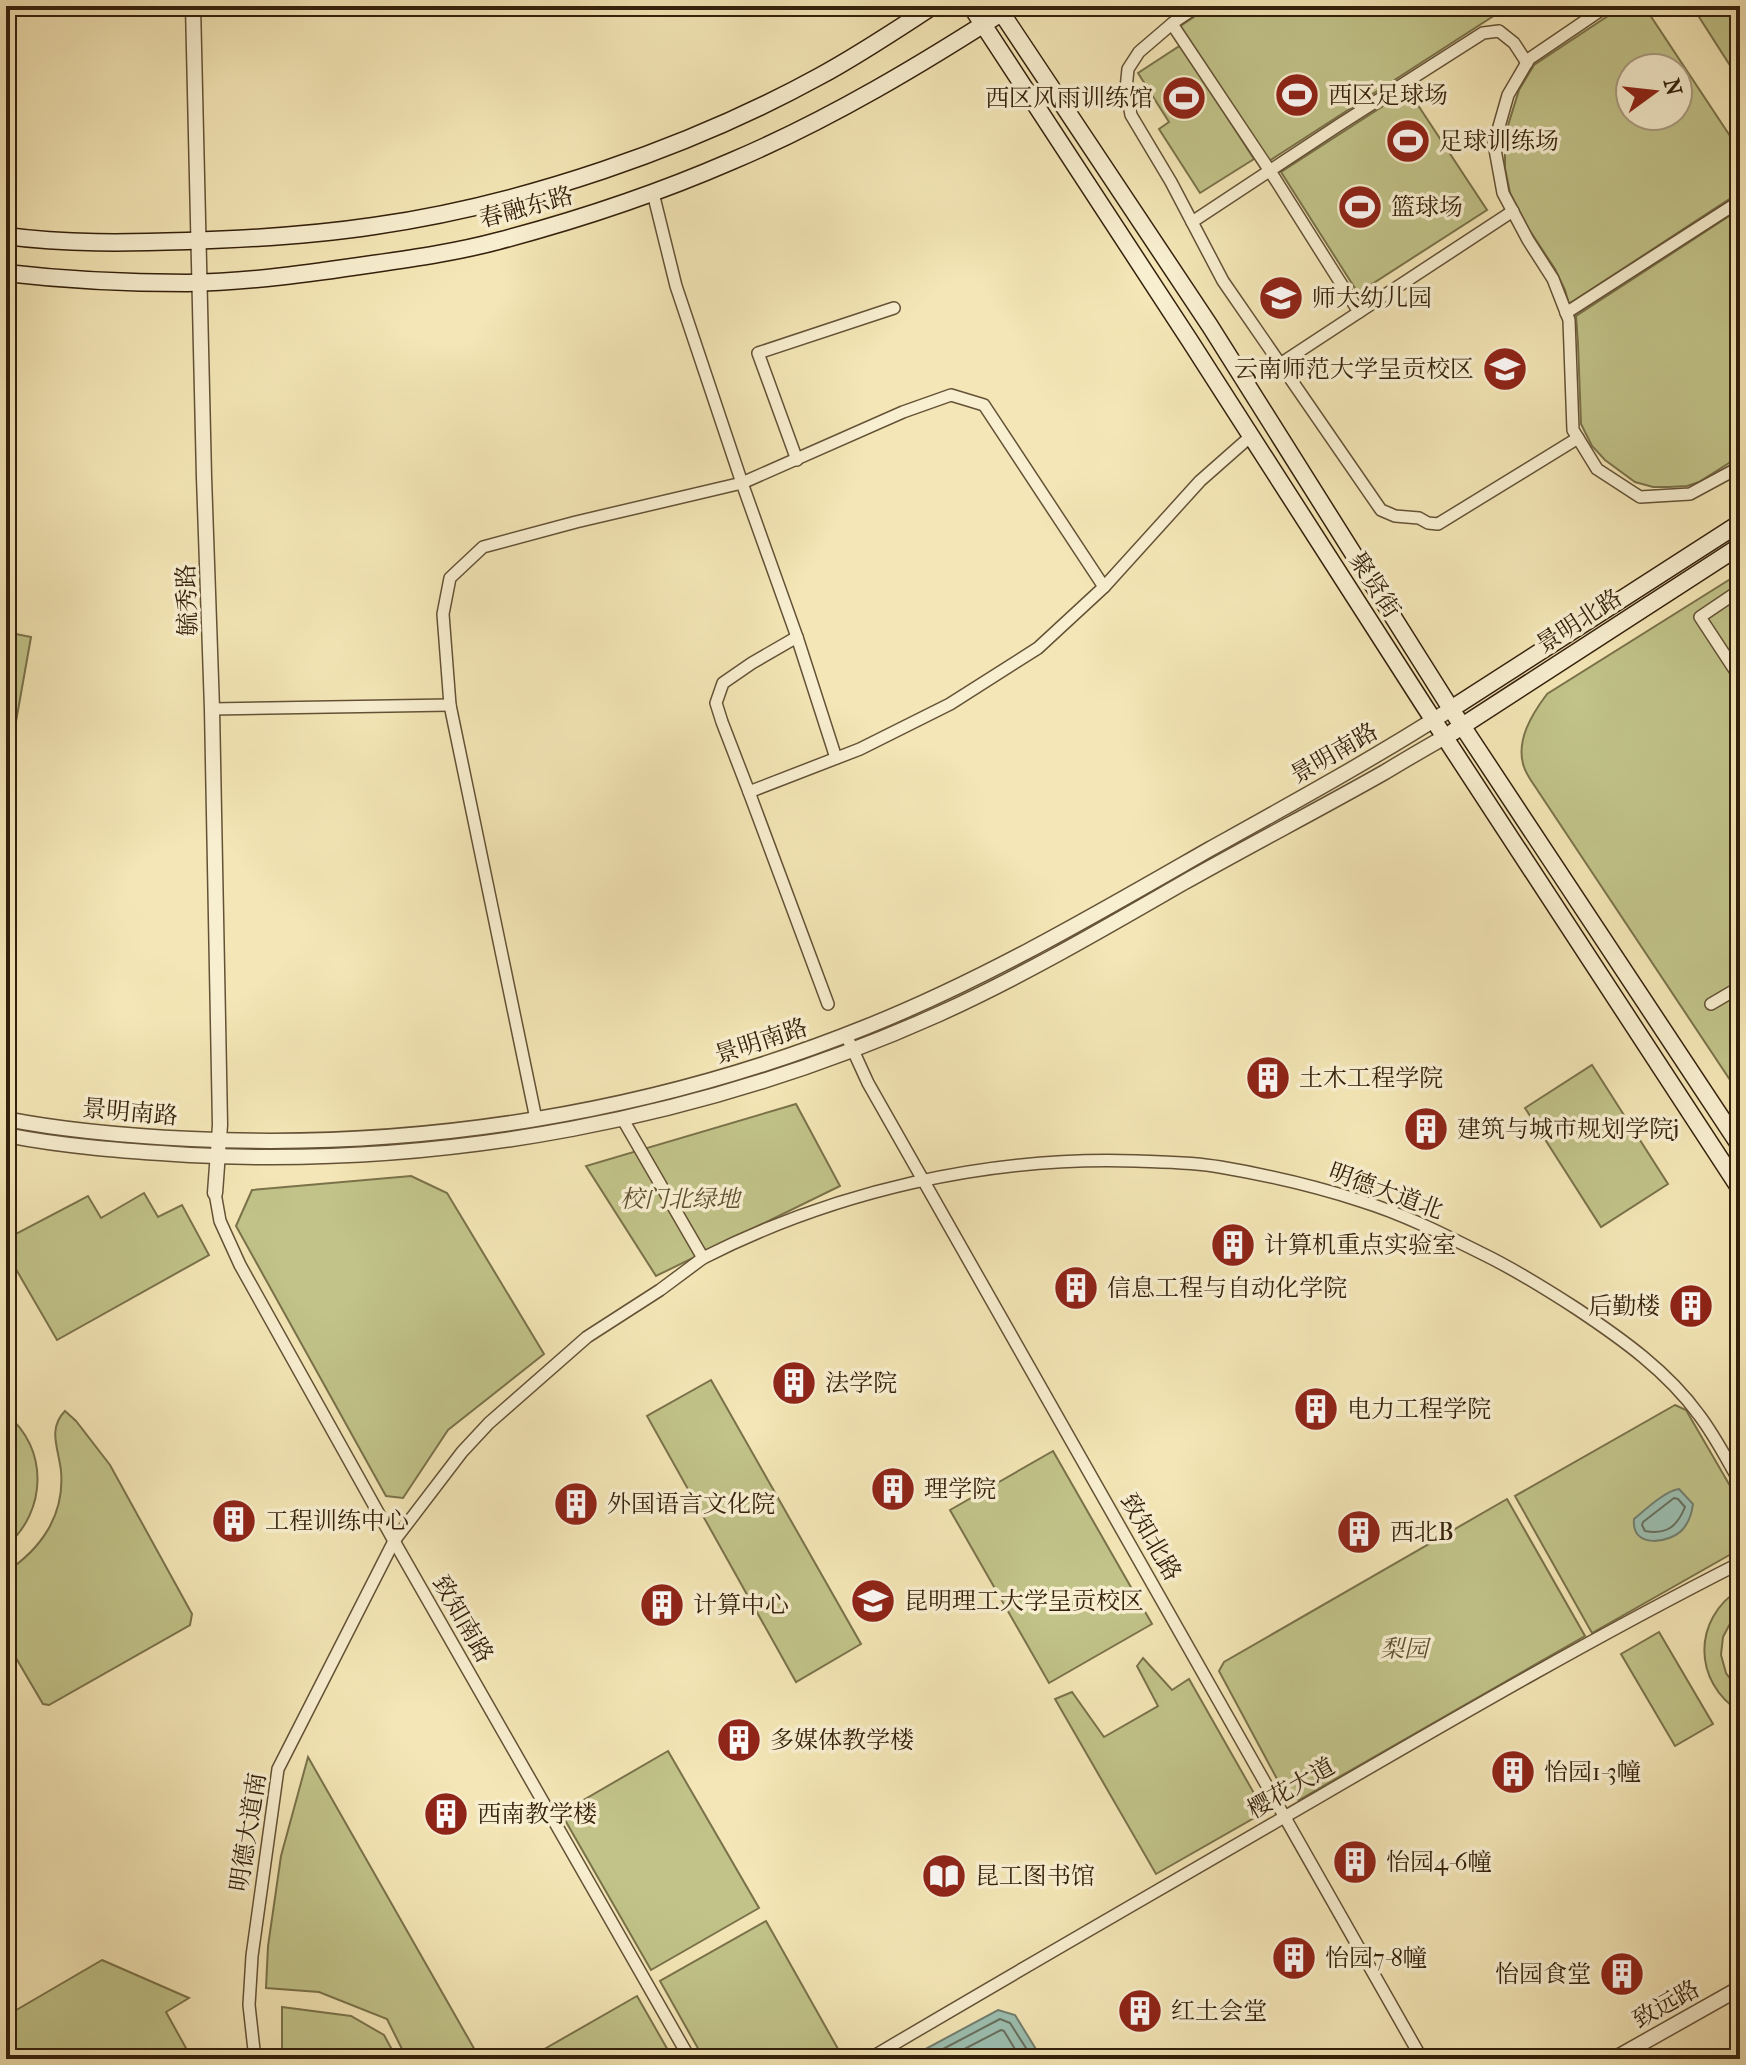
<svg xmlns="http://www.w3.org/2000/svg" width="1746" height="2065" font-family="'IM FELL French Canon','Noto Serif SC',serif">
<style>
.green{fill:#c1c389;stroke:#7a724a;stroke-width:2;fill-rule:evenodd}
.water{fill:#9cbfb1;stroke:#727f6f;stroke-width:2}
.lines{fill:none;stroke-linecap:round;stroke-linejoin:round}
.shore{stroke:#68705e;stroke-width:2}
.minor-casing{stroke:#645236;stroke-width:14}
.tertiary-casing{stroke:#645236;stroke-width:17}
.secondary-casing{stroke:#34200c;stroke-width:19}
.minor{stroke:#f8efd0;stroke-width:11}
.tertiary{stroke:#f8efd0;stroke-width:14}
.secondary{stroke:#f8efd0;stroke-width:16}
.labels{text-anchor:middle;stroke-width:7;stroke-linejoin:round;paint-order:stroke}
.poi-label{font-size:24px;fill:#34200c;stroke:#f8efd0;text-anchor:start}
.street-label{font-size:24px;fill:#34200c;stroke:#f8efd0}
.park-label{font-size:24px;font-style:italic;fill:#5e5132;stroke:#f8efd0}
</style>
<rect width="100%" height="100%" fill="#f4e6b6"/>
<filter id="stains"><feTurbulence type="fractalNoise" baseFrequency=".0025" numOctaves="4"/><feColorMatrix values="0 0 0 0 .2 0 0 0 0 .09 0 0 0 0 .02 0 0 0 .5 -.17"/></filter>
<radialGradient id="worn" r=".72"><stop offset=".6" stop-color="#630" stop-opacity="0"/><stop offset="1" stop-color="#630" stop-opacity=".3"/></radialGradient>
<g class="green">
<path d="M1210,6h299l-243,157 -87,-136z"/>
<path d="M1623,6h21l96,145v41l-171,112 -4,-14 -10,-21 -27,-41 -18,-35 -5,-25v-33l14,-45 15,-25zM1630,68h48v48h-48z"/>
<path d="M1692,6h48v75z"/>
<path d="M1181,45l73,114 -54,34 -41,-64 10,-7 -31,-49z"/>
<path d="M1408,90l79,120 -129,83 -77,-121z"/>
<path d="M1740,209v247l-41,26 -12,4 -18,1h-16l-18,-5 -30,-22 -13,-14 -11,-22 -3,-80 -2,-28z"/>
<path d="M1740,573v522l-202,-304c-5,-8 -11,-15 -14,-24 -9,-26 8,-53 23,-73z"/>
<path d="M6,632l25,5 -17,96 -8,-1z"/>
<path d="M1592,1065l76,119 -67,43 -76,-119z"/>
<path d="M796,1104l44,82 -184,90 -70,-110z"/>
<path d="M411,1176l36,17 97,161 -96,76 -45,68 -17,-2 -150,-270 16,-36z"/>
<path d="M144,1193l14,24 24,-12 27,50 -152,85 -51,-88v-13l82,-43 13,22z"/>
<path d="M711,1380l150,264 -65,38 -149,-266z"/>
<path d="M1675,1405l11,5 54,93v46l-148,84 -77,-137z"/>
<path d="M65,1411l11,10 34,44 82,149 -2,11 -141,80 -6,-1 -37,-63v-69c35,-23 59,-57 55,-101 -2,-21 -14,-42 4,-60z"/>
<path d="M6,1414c43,34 41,98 0,132v-50l4,-15 -4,-22z"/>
<path d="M1053,1451l99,173 -103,59 -99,-173z"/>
<path d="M1507,1499l78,137 -286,164 -15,-8 -65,-121 5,-9z"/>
<path d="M1740,1589v22l-2,2h2v16l-7,-11 -10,19 -2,18 5,18 14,19v20c-47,-30 -48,-93 0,-123z"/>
<path d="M1659,1632l54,92 -38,22 -54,-92z"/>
<path d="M1143,1658l29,32 17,-11 70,123 -5,16 -98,56 -101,-175 17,-7 32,45 54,-31 -21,-40z"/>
<path d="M668,1751l91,157 -108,62 -90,-157z"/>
<path d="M308,1757l172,302h-73l-20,-40 -68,-27 -53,-4 2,-42 13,-90z"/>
<path d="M766,1921l76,135 -6,3h-132l-44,-78z"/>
<path d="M102,1960l87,38 -23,14 26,47h-186v-43z"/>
<path d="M637,1996l36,63h-146z"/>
<path d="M282,2007l69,9 33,19 13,24h-121l6,-8z"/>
</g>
<g class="water">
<path d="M1679,1489l14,15c-1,8 -4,18 -10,25 -12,14 -52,21 -49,-10 12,-10 31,-28 45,-30z"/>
<path d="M998,2010l17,5 27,44h-135z"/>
</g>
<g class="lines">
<g class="shore">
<path d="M1674,1498l4,1 7,8c-8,20 -19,28 -40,24l-3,-6 1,-3z"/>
<path d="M924,2059l76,-40 10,4 23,36"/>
<path d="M945,2059l56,-29 3,1 17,28"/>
</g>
<g class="minor-casing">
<g id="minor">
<path d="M1198,6l-24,16 -35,30 -11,17 -2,20 5,26 40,67 52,99 158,229 14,6 24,2 9,5 10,1 140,-86"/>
<path d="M1607,6l-78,53 -21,36 -14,49 9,49 25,47 25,39 16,41 4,110 24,39 43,28 50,-3 50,-27"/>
<path d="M1172,24l98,147 89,141"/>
<path d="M653,193l23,93 66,197 55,154 39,121"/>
<path d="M1192,222l147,-97 144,-92 16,-2 15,12 13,20"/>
<path d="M1566,313l174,-112"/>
<path d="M1280,364l233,-153"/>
<path d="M797,460l-39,-107 136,-45"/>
<path d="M1740,590l-40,27 40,61"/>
<path d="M797,637l-45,26 -29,20 -7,20 6,19 27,70 111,-43 90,-45 88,-56 66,-61 96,-106 51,-45"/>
<path d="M1740,708l-2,2 2,3"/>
<path d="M212,709l238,-4"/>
<path d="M749,792l79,212"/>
<path d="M1711,1004l29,-17"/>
<path d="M846,1035l22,48 554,976"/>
<path d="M622,1118l81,140c132,-67 285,-102 433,-97 27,1 56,1 84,6 47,8 95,19 141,34 42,13 82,33 122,53 33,16 63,35 94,55 45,30 90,62 122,106 16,21 28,45 41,67"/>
<path d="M536,1119l-86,-414 -7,-91 7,-36 33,-31 93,-25 166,-39 161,-71 48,-17 33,10 120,182"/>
<path d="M215,1193l5,28 20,44 154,276 296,518"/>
<path d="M255,2059l-6,-54 3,-49 26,-187 116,-228 68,-89 27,-29 98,-86 73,-47 43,-32"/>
<path d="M869,2059c138,-82 278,-162 417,-243 150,-87 300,-175 454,-253"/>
</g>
</g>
<g class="tertiary-casing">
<g id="tertiary">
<path d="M193,6l11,471 8,232 8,416 -5,68"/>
<path d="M6,1119c61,12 123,17 185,20 229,11 462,-26 675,-112 120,-48 232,-114 344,-178 81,-45 163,-90 241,-140"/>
<path d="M6,1135c60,12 122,16 184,20 255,13 515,-36 749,-141 84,-38 164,-85 244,-131 67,-38 135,-73 202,-111 20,-12 40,-24 60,-35"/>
<path d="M1614,2059l126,-71"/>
</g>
</g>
<g class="secondary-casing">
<g id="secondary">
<path d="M971,6l219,335 235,366 315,482"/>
<path d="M997,6l213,320 241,383 289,437"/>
<path d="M6,236c60,8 121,7 181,5 63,-2 126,-6 187,-15 148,-21 315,-78 446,-150 39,-21 76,-46 113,-70"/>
<path d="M6,273c60,7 121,10 181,10 62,-1 125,-10 186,-19 42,-6 84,-12 125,-23 80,-21 158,-47 234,-80 97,-41 192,-98 280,-155"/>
<path d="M1451,709l289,-186"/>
<path d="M1453,732l287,-186"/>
</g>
</g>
<use href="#minor" class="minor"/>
<use href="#tertiary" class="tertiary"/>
<use href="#secondary" class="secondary"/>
</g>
<defs>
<g id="stadium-disc" transform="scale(2.3)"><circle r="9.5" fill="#8f2418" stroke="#f8efd0"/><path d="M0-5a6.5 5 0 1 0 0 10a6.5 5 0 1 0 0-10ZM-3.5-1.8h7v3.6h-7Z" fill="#fff"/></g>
<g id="university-disc" transform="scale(2.3)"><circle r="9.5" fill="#8f2418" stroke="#f8efd0"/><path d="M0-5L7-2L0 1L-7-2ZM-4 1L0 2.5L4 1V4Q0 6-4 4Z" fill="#fff"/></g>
<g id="building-disc" transform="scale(2.3)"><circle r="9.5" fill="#8f2418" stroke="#f8efd0"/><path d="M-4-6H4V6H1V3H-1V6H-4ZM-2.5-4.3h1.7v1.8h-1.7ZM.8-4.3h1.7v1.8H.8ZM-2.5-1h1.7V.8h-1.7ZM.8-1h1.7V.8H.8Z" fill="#fff"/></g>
<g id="library-disc" transform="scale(2.3)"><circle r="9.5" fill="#8f2418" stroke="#f8efd0"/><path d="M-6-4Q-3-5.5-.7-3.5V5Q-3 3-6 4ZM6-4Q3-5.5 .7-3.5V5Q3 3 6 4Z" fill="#fff"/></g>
</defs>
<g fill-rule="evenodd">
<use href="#stadium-disc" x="1297" y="95"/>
<use href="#stadium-disc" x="1184" y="98"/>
<use href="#stadium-disc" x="1408" y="141"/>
<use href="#stadium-disc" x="1360" y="207"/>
<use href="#university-disc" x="1281" y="298"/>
<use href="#university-disc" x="1505" y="369"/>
<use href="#building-disc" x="1268" y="1078"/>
<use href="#building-disc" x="1426" y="1129"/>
<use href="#building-disc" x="1233" y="1245"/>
<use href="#building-disc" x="1076" y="1288"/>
<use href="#building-disc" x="1691" y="1306"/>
<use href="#building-disc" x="794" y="1383"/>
<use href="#building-disc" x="1316" y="1409"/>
<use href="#building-disc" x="893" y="1489"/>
<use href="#building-disc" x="576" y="1504"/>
<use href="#building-disc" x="234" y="1521"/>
<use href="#building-disc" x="1359" y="1532"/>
<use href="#university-disc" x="873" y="1601"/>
<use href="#building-disc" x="662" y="1605"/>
<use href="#building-disc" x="739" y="1740"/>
<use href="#building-disc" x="1513" y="1772"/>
<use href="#building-disc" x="446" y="1814"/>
<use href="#building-disc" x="1355" y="1862"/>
<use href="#library-disc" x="944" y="1876"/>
<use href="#building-disc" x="1294" y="1958"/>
<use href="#building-disc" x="1622" y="1974"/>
<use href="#building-disc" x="1140" y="2011"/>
</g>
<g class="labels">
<g class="poi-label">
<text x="1328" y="103">西区足球场</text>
<text x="1153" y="106" text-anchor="end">西区风雨训练馆</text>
<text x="1439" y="149">足球训练场</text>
<text x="1391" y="215">篮球场</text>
<text x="1312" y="306">师大幼儿园</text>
<text x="1474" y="377" text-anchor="end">云南师范大学呈贡校区</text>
<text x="1299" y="1086">土木工程学院</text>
<text x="1457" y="1137">建筑与城市规划学院j</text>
<text x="1264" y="1253">计算机重点实验室</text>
<text x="1107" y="1296">信息工程与自动化学院</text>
<text x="1660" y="1314" text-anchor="end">后勤楼</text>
<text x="825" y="1391">法学院</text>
<text x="1347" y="1417">电力工程学院</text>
<text x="924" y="1497">理学院</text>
<text x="607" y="1512">外国语言文化院</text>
<text x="265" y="1529">工程训练中心</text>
<text x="1390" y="1540">西北B</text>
<text x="904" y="1609">昆明理工大学呈贡校区</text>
<text x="693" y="1613">计算中心</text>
<text x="770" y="1748">多媒体教学楼</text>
<text x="1544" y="1780">怡园1-3幢</text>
<text x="477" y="1822">西南教学楼</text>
<text x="1386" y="1870">怡园4-6幢</text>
<text x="975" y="1884">昆工图书馆</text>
<text x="1325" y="1966">怡园7-8幢</text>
<text x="1591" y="1982" text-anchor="end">怡园食堂</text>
<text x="1171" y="2019">红土会堂</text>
</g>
<g class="street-label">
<text transform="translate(526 207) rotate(-15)" y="8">春融东路</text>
<text transform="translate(1375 585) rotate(57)" y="8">聚贤街</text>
<text transform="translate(187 600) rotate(-92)" y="8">毓秀路</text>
<text transform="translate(1579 621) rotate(-33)" y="8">景明北路</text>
<text transform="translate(1334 753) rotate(-30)" y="8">景明南路</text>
<text transform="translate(761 1041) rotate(-18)" y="8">景明南路</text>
<text transform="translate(130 1112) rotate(5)" y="8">景明南路</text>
<text transform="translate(1386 1191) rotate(20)" y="8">明德大道北</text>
<text transform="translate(1151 1537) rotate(60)" y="8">致知北路</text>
<text transform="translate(463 1619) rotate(60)" y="8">致知南路</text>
<text transform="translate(1291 1788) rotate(-30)" y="8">樱花大道</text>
<text transform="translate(248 1832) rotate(-81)" y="8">明德大道南</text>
<text transform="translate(1666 2004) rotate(-29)" y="8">致远路</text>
</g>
<g class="park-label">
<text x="680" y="1207">校门北绿地</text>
<text x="1404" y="1657">梨园</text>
</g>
</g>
<rect width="1746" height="2065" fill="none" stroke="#f4e6b6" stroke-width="32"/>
<rect x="8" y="8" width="1730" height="2049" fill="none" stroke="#34200c" stroke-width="4"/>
<rect x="16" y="16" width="1714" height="2033" fill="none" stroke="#34200c" stroke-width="2"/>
<g transform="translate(1654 92) rotate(75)"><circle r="38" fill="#f8efd0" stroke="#aa9c82" stroke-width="2"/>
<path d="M0-6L14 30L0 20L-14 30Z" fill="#8f2418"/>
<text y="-12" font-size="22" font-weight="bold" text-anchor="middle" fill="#34200c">N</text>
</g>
<rect width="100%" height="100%" filter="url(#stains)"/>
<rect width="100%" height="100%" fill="url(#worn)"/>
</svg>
